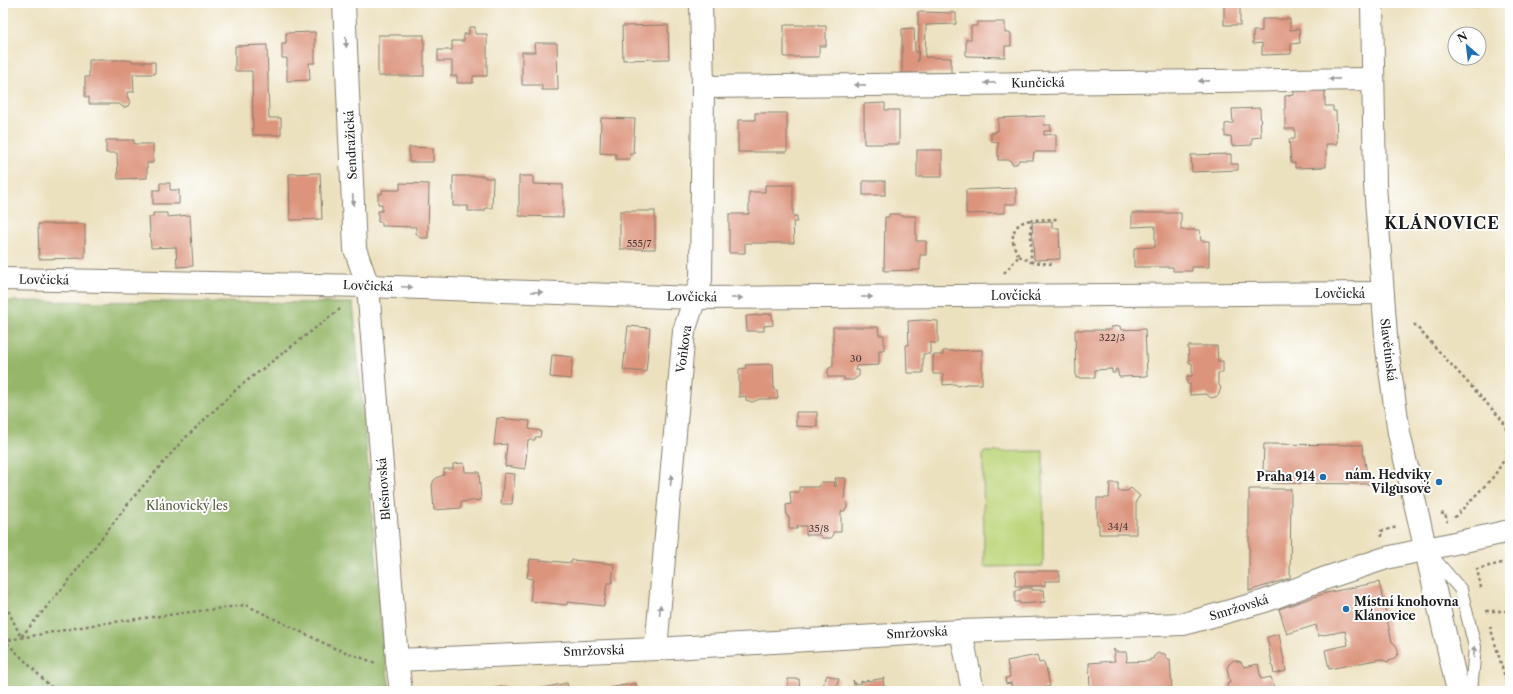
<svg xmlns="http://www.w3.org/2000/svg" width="1513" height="694" font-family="'Libre Caslon Text',serif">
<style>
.green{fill:#bdd67b;stroke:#6c794c}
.forest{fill:#96b76b;stroke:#596a44}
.building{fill:#dc947d}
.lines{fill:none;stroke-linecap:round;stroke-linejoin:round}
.lane-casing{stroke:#847e6e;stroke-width:14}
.street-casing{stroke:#847e6e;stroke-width:24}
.secondary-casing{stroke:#847e6e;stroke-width:24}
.path{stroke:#847e6e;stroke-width:2.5;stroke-dasharray:3 3;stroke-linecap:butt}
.lane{stroke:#fff;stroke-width:12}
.street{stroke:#fff;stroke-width:22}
.secondary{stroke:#fff;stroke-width:22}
.oneway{fill:#999}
.poi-dot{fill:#1f6fb2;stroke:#fff;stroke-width:1.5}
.labels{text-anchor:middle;stroke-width:4;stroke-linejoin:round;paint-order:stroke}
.number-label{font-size:10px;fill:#4c3a34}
.street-label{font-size:12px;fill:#1c1c1c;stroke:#fff}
.poi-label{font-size:12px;font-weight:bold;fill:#1c1c1c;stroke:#fff;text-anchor:end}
.park-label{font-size:12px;fill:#545d3d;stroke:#fff}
.district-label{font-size:16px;font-weight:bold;letter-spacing:1px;fill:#1c1c1c;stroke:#fff}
</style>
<rect width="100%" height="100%" fill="#fff"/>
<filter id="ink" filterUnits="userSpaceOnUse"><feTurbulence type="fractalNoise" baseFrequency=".025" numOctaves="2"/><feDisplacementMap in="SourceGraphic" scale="8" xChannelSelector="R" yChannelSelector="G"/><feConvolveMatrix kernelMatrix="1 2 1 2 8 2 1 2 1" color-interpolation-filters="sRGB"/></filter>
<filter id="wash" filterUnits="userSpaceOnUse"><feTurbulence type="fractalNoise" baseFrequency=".012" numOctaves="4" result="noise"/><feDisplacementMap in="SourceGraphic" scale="16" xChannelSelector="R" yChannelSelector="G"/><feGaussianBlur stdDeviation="0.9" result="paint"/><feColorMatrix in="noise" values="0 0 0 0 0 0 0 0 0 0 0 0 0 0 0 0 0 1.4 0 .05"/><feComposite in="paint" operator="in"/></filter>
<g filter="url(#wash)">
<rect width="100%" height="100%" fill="#ece1bf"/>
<path class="green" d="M1043,451v115l-59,1 -1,-115z"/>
<path class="forest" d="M3,301l350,2 31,345 6,43h-387z"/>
<g id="blocks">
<g class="building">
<path d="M1457,3h32v1l-32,1z"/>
<rect x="1224" y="4" width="16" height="21"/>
<path d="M918,12l38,1v11l-30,1 -1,32 26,1v15h-49v-44l12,-1 1,24h3v10l1,-37h-1z"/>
<path d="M1262,19h28v11l9,-1 1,14 -9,1v10l-29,1v-12l-9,1v-13h9z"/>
<path d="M977,22h28v11h6v13h-6v11l-39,-1v-17h5v-13h6z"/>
<path d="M668,25l1,34 -46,1 -1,-34z"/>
<path d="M784,25h34v1h8v20h-7v11h-35z"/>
<path d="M469,27h6v7h12v42h-14v7h-16v-7h-7l2,-2v-13h-14v-11h14v-9h12v-7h5z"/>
<path d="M315,32v31h-6l1,17 -23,1v-23h-5v-14h4v-11z"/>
<rect x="378" y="35" width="46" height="41"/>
<path d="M534,43h23l1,47h-16v-5h-20v-33h13z"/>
<path d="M267,45l2,73h12v17h-28l-1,-64h-17v-25z"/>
<path d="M89,60h37l7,1v1h22v12h-22l1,18h-7v4l3,6 -2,4 -3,1h-2l-4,-3h-30v-7h-4v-20h4z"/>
<path d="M1294,90h31v16h8v5h3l1,33h-11v23l-31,1v-5h-4l-2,-24h6v-10h-10v-33l9,-1z"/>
<path d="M885,103v7h14v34h-35v-40z"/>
<path d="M1260,108l1,29 -9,1v7l-20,1 -1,-10 -6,1v-13l8,-1 -1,-14z"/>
<path d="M755,113h32v39h-49v-32h17z"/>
<path d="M1045,116l-1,9h7l-1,6h-6v4l12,-1v18h-22l-1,8h-14l-2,4h-5l-2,-4h-12v-18l-7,-1v-8h4v-2h3v-13z"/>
<path d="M601,118l34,1 -2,33h1v2h-4v5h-14v-5l-16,-1z"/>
<path d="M106,140h28v4h19v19h-6v15l-29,1 -1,-26h-11z"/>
<path d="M409,147l24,1v14h-24z"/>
<rect x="917" y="150" width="25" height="27"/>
<path d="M1231,154v10h7v6l-46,2 -1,-17z"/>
<path d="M320,173l2,46 -32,1 -1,-46z"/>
<path d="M453,176h32v2h8l-1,30h-7v3h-17v-5h-15z"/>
<path d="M519,176h14v8l30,1v32l-44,-1z"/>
<rect x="863" y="181" width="22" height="14"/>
<path d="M160,183h10v7h9v14h-26v-14h7z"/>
<path d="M400,183l29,1 -1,54h-8l-4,-5v-6l-34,-1v-4h-4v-11h4v-7h-4v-10h4v-4h18z"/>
<path d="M765,185h28v31h4v6h-4l1,21h-49v10h-16v-39h20v-22h16z"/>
<path d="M1016,188v16h-11v9l-39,1v-24z"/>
<rect x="620" y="211" width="35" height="38"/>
<path d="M153,213h14v4l23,-2 3,51 -16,1 -1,-20 -25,1 -2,-31h4z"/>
<path d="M1132,213h49v17h19l1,11h8v26h-17v4h-19v-4h-39v-19l21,-1v-21l-23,1z"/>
<path d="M889,214h11v2h16v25h10v14h-6v15l-36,1 1,-54h4z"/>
<path d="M1052,221v7h7l1,31 -26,1 -2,-38z"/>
<path d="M38,224h47v34l-46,1z"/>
<path d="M762,314h10l1,11 -9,1v5h-17l-1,-15 15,-1z"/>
<path d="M922,320l16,1v22h-8v11h-7v19h-16l-1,-28h3l-1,-24z"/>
<path d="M628,326l22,2 -4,44 -23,-2z"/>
<path d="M1120,326l1,4 24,-1 2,47 -28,1 -2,-8 -2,1v3h-3v-4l-17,1v8h-19l-1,-48h36v-3z"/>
<path d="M833,327h45l1,8h5v15h-5v15l-23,1 -1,4h4v6l-6,4h-9v-3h-16v-8l5,-3z"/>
<path d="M1188,346h29l1,15h5v12h-5v10l3,5 -3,8 -7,2 -5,-4 -16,1v-11h-3v-8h5v-13h-3z"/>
<path d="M982,350v34h-15l-9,2 -3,-2 -12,1v-11h-10v-19h10v-4z"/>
<path d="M552,355l21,2 -2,22 -21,-2z"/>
<path d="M773,364l1,26h3l1,9h-18l-8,3 -6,-2v-4l-7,1v-28l7,-1 -1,-3z"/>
<path d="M796,412h21v15l-21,-1z"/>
<path d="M497,418l33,3 -1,8 12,2 -1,6h-5v3h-7l-3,29 -20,-3 2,-22 -13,1z"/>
<path d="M1264,444l98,1 7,39 -96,-1v-6h7v-5l-17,-1z"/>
<path d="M464,463l1,9h14l2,28 -20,2v6l-27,2 -2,-25 2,-5 4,-3 6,-2v-6h9v-5z"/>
<path d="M504,473l11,1 -3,30h-11z"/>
<path d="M835,478h11l-2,21 3,3v6l-3,3h-3v21h-8v4l-2,2h-9l-2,-3h-14v-9h-9v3h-8v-12h-2l-1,-12 5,-1 -1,-12h9v-5h20l2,-5h14l-1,4h3z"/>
<path d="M1110,483h8v8h9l4,-3 9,8 -4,5v33h-37v-10h-2v-26h12z"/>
<path d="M1249,489h42l-1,89 -41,13z"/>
<path d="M530,559l41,4 1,-3 42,4 -2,19h-5l-3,23 -37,-4v3l-37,-4 3,-22 -6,-1z"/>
<path d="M1016,571h43v10h-14v5h-30z"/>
<path d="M1379,582l13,60 3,2 3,5v5l-4,5 -7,3 -6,-3 -52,10 -4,-19 23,-5 -3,-14 -27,5 -2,-11 -29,9 -8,-25 47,-16z"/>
<path d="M1021,588h11v2h12l1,12 -25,2v-2h-5v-12h6z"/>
<path d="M1279,634l7,37 -12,3 -7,-37z"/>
<path d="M1114,649l2,3h10l1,6 -1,4 24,-1v-2h3l1,-3 4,-3 7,1 2,5h3l2,32h-82l-1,-28 26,-2 -1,-4 1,-4 -2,-3z"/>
<path d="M1037,655l2,8 5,-1 1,5h1l4,19 -6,2v3h-32l-1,-8 -5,1 -1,-6 5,-1 -3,-16z"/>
<path d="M1234,660l7,2 3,5 14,-3 3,15 10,-2 3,11 -12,2 1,1h-35l-1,-7 3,-1 -3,-15 2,-4z"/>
<path d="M827,675l12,4 -4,12h-14z"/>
<path d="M884,678v1l-1,1 2,11h-30l-2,-11 2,4 6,-1v-2l2,1 6,-2v1z"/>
<path d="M788,679h11l1,12h-12z"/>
<path d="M567,683l2,8h-32v-2z"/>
<path d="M636,683l1,8h-27l-1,-3z"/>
<path d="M506,686l1,5h-22v-1z"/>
</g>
</g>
</g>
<g filter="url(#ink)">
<use href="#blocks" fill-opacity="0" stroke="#847e6e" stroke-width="1"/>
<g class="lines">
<g class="lane-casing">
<path id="lane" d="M1431,555l30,35 14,57 -4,44"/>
</g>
<g class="street-casing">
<g id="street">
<path d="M344,3l11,246 13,37 29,374 4,31"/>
<path d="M703,87l670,-8"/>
<path d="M3,279l365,7 327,12 687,-5"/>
<path d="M961,631l12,60"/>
<path d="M656,649l28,-318 17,-51 2,-193 -2,-84"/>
<path d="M397,660l259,-11 305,-18 223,-7 81,-23 58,-22 63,-21 124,-27"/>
</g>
</g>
<g class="secondary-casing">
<path id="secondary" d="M1372,3l3,182 12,164 12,84 59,258"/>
</g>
<g class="path">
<path d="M1019,256l12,6v-42l26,-1"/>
<path d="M1031,262l21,2"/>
<path d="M1004,273l15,-17c-10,-15 -9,-33 12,-36"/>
<path d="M1414,324l89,97 6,16 -3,20 -12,19 -41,43"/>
<path d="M1441,514l4,-1 2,8h1"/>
<path d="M1382,537l-1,-6 17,-4"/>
<path d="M1481,588l-4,-19 33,-8"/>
<path d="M3,600l18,37 45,-53 65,-84 51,-59 57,-54 101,-78"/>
<path d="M1486,611h24"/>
<path d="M1490,626l19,65"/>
<path d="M3,639l52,52"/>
<path d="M3,641l95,-17 148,-19 88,43 42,15"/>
</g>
<use href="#lane" class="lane"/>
<use href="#street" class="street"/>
<use href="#secondary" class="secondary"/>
</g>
<defs><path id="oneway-solid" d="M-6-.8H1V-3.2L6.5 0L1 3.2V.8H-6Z"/></defs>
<g class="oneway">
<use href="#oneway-solid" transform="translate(346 42) rotate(87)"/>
<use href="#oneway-solid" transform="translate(1334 79) rotate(179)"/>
<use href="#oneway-solid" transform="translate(1204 81) rotate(179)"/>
<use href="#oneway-solid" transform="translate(990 83) rotate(179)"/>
<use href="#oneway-solid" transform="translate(860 85) rotate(179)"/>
<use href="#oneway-solid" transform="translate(353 200) rotate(87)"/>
<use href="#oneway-solid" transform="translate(407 287) rotate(2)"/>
<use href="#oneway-solid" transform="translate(537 292) rotate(2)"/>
<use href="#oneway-solid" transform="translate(867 297)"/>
<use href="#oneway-solid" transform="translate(737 298)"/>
<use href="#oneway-solid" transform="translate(671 480) rotate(-85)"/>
<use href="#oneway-solid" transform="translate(660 610) rotate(-85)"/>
<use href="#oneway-solid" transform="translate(1474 652) rotate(-87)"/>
</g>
</g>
<g class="poi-dot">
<circle cx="1323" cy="477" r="4"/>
<circle cx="1439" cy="482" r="4"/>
<circle cx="1346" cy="609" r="4"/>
</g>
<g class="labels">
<g class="number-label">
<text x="639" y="247">555/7</text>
<text x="1112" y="341">322/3</text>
<text x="856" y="362">30</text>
<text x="1118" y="530">34/4</text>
<text x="819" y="532">35/8</text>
</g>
<g class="street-label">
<text transform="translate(1038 83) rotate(-1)" y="4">Kunčická</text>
<text transform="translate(351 145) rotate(-93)" y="4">Sendražická</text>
<text transform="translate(44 280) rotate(1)" y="4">Lovčická</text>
<text transform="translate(368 286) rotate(2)" y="4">Lovčická</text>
<text x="1340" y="298">Lovčická</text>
<text x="1016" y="300">Lovčická</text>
<text transform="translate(692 297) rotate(1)" y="4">Lovčická</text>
<text transform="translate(684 349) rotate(-82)" y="4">Voňkova</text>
<text transform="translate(1388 350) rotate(83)" y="4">Slavětínská</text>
<text transform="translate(384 489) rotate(-94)" y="4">Blešnovská</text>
<text transform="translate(1239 608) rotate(-17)" y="4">Smržovská</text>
<text transform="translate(917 633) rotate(-3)" y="4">Smržovská</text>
<text transform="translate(594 651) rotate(-2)" y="4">Smržovská</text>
</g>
<g class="poi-label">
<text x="1431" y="479">nám. Hedviky<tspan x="1431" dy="14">Vilgusové</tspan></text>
<text x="1315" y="481">Praha 914</text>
<text x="1354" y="606" text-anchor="start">Místní knohovna<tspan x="1354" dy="14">Klánovice</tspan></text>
</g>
<g class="park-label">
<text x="187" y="510">Klánovický les</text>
</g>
<g class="district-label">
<text x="1442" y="229">KLÁNOVICE</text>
</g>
</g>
<rect width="1513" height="694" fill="none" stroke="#fff" stroke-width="16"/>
<g transform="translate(1467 46) rotate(332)"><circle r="19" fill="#ffffff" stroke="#a4a4a4"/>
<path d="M0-3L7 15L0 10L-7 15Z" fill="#1f6fb2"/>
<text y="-6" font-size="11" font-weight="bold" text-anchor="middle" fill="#1c1c1c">N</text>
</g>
</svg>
